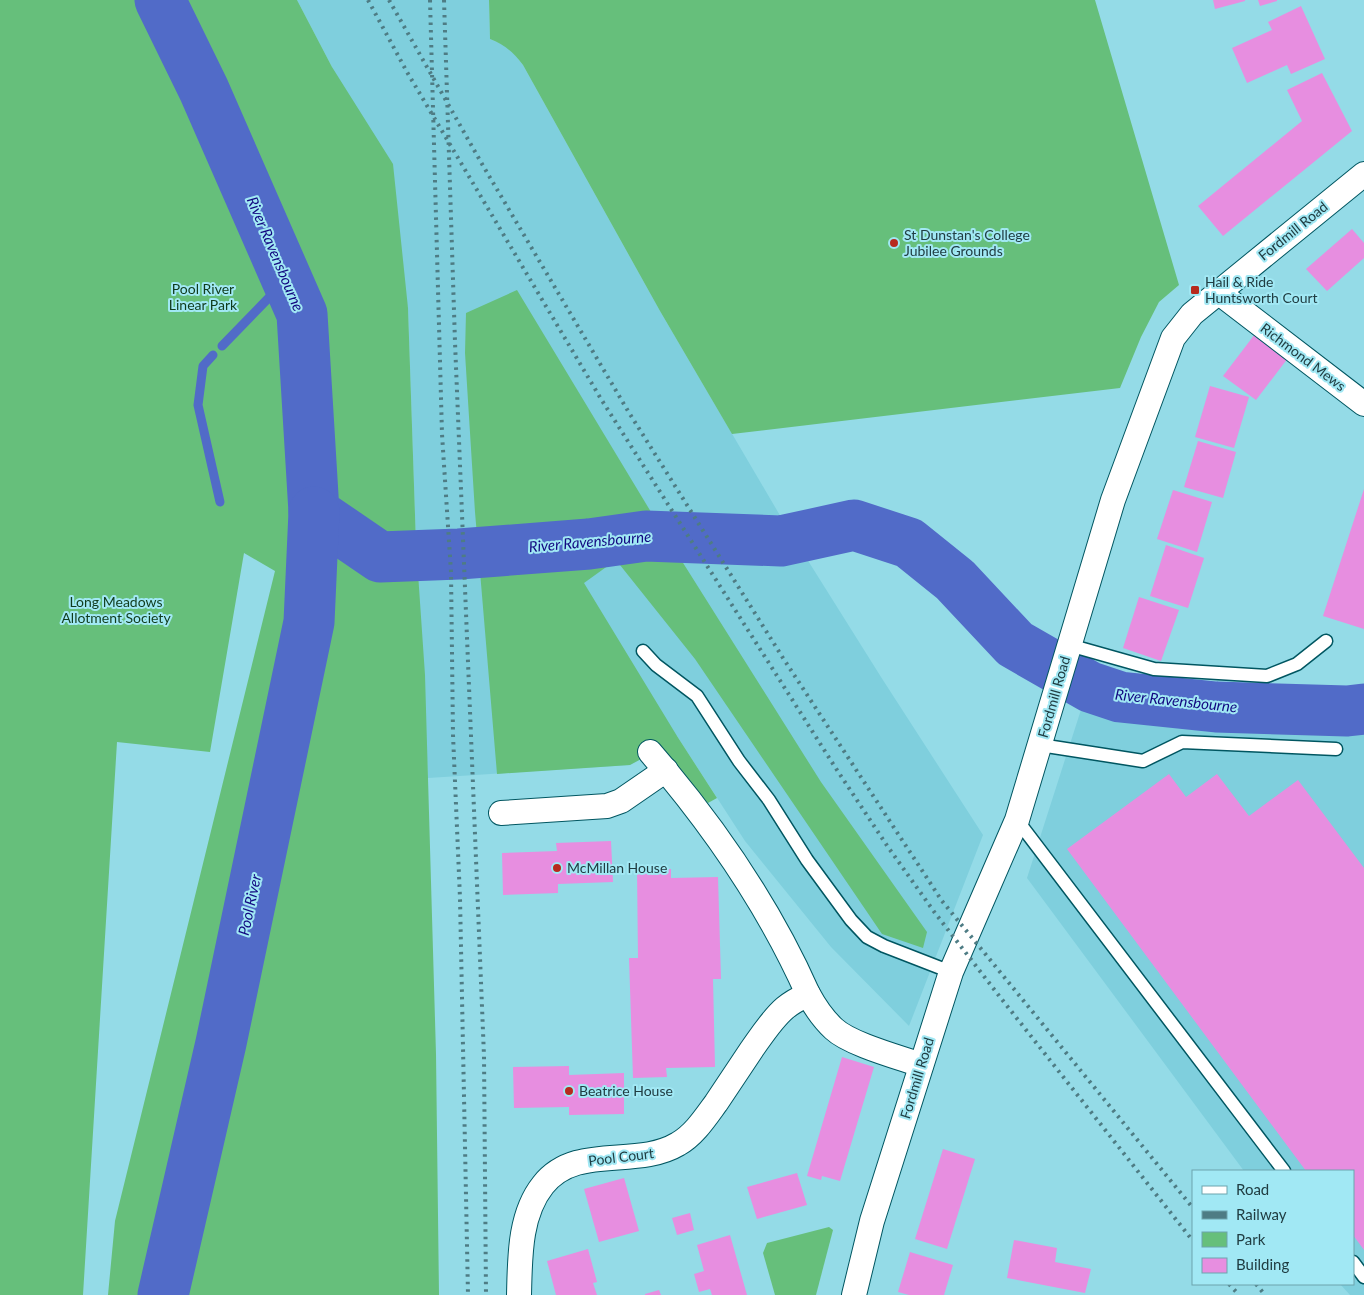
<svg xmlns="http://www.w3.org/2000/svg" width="1364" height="1295" font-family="Lato,sans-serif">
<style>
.built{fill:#7fcfdd}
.green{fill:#66bf7b}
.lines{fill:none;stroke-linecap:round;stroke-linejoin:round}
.stream{stroke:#516bc8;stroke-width:9}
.river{stroke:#516bc8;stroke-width:51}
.building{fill:#e78ee0}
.lane-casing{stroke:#005661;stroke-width:15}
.street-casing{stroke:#005661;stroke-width:26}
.lane{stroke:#fff;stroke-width:12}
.street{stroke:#fff;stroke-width:24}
.rail{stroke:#4e7c84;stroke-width:4;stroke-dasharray:2.5 5;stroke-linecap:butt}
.poi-dot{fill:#b72a1d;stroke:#a1e8f4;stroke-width:2}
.labels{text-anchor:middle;stroke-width:4;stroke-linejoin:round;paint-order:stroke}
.street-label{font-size:14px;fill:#203d42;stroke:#a1e8f4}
.poi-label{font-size:14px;fill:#203d42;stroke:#a1e8f4;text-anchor:start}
.park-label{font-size:14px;fill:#103b1c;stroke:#a1e8f4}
.water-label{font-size:15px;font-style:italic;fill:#120880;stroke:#a1e8f4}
</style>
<rect width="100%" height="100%" fill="#94dbe7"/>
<g class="built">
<path d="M297,0h192l1,39 14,6 7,5 12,15 137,246 125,213 96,153 102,158 -74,191 -78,-79 -86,-106 -68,-105 -23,16 -24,13 -202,13 -12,-234 -8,-236 -76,-241z"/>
<path d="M1087,691l31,13 222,15 24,-4v580h-14l-10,-11h13v-113h-109l-217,-293z"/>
</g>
<g class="green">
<path d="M0,0h297l35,67 61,97 15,144 8,236 9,131 11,379 3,241h-331l7,-74 160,-650 -31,-18 -34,199 -93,-10 -34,553h-83z"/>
<path d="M489,0h606l84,285 -20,17 -18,35 -21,51 -388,46 -72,-123 -137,-246c-10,-13 -18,-20 -33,-26z"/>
<path d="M517,290l134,222 170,270 106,150 -4,16 -41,-14 -187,-275 -79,-99 -32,23 93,153 40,62 -9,5 -54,-51 -24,13 -133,9 -22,-262 -10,-159 1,-40z"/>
<path d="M829,1227l4,3 -17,65h-41l-12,-42 4,-10z"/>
</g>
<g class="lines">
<g class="stream">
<path d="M222,346l65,-67"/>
<path d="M213,355l-10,11 -5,39 22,97"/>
</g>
<g class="river">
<path d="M160,0l44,90 98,224 12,198 66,45 79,-3 130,-10 57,-8 135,5 73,-16 55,18 46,37 60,64 75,43 30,10 96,10 131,4 17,-2"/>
<path d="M163,1295l58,-252 88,-421 5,-110"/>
</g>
</g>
<g class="building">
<path d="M1213,0h32v1l-30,8z"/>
<path d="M1258,0h19v1l-17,5z"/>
<path d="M1301,6l24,53 -34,15 -4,-9 -40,18 -15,-35 40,-18 -4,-8z"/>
<path d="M1322,73l30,58 -129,105 -25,-30 104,-85 -15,-31z"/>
<path d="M1352,229l12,14v15l-37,33 -21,-22z"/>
<path d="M1255,334l33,24 -32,42 -33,-24z"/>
<path d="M1210,386l39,11 -15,51 -39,-11z"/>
<path d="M1198,441l38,11 -13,46 -39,-11z"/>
<path d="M1364,489v140l-41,-13z"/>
<path d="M1173,490l39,12 -15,50 -40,-13z"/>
<path d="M1166,545l38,13 -16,50 -38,-12z"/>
<path d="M1139,597l40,13 -18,51 -38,-13z"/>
<path d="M1169,774l17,23 31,-23 32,42 49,-36 66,88v382l-11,-15v-64h-47l-239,-322z"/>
<path d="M611,841l2,41 -55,2v9l-55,2 -1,-42 55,-2 -1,-8z"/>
<path d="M671,869v9l47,-1 3,102h-8l2,88 -49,1 1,9 -34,1 -4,-120h9l-1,-88z"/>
<path d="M842,1057l32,10 -34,114 -18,-5 -1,4 -14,-4z"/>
<path d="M569,1066v9l55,-2v41l-55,1v-8l-55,1 -1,-41z"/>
<path d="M943,1149l32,10 -28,90 -32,-10z"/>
<path d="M797,1173l10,32 -50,14 -10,-32z"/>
<path d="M624,1178l15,53 -40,11 -15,-53z"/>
<path d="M690,1213l4,17 -17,5 -5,-17z"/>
<path d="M730,1235l17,60h-35l-2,-6 -11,3 -5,-18 10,-3 -7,-26z"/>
<path d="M1014,1240l43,8 -2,14 36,7 -6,24 -78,-15z"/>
<path d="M588,1249l9,33 -4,1 4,12h-41l-9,-34z"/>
<path d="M910,1252l43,13 -9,30h-35l-11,-3z"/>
<path d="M659,1290l2,5h-16v-1z"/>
</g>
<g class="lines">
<g class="lane-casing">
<g id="lane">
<path d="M1069,645l85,24 113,7 30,-12 29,-23"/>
<path d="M643,651l13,14 41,31 42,65 30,39 38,60 44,60 16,17 17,9 67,26"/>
<path d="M1040,745l103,16 39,-19 154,7"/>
<path d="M1017,820l267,351"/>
<path d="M1353,1262l11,15"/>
</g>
</g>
<g class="street-casing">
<g id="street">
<path d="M1218,292l146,112"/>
<path d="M501,813l106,-7 14,-5 45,-31"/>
<path d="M808,994c7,13 15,25 26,35 16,15 64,28 87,36"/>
<path d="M519,1295c1,-36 0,-80 24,-110 33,-42 93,-16 135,-41 16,-9 27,-26 38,-41 12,-18 24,-36 36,-54 10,-14 20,-30 33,-41 7,-6 15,-10 23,-14 -39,-88 -95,-169 -158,-242"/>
<path d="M854,1295l18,-74 79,-249 66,-152 96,-320 60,-162 19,-24 172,-140"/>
</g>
</g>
<use href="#lane" class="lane"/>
<use href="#street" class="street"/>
<g class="rail">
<path d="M368,0l39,72 194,327 234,368 53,80 47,66 65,84 193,244"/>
<path d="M389,0l93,164 146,247 155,247 159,243 251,307"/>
<path d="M430,0l12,434 9,138 2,163 7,163 8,397"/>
<path d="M444,0l11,342 29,714 2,239"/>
<path d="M1229,1284l10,11"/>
<path d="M1256,1284l9,11"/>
</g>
</g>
<g class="poi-dot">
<circle cx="894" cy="243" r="5"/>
<rect x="1190" y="285" width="10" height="10" rx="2.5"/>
<circle cx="557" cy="868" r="5"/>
<circle cx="569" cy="1091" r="5"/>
</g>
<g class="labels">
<g class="street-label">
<text transform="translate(1293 231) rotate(-39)" y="5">Fordmill Road</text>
<text transform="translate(1303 357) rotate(37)" y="5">Richmond Mews</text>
<text transform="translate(1054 697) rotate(-74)" y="5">Fordmill Road</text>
<text transform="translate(917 1078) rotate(-73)" y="5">Fordmill Road</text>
<text transform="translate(621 1157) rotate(-7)" y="5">Pool Court</text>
</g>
<g class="poi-label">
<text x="904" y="240">St Dunstan's College<tspan x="904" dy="16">Jubilee Grounds</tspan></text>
<text x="1205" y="287">Hail &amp; Ride<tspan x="1205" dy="16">Huntsworth Court</tspan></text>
<text x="567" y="873">McMillan House</text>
<text x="579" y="1096">Beatrice House</text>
</g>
<g class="park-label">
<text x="203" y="294">Pool River<tspan x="203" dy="16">Linear Park</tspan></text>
<text x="116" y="607">Long Meadows<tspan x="116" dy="16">Allotment Society</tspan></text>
</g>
<g class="water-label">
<text transform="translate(275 254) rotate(67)" y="5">River Ravensbourne</text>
<text transform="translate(590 542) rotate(-5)" y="5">River Ravensbourne</text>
<text transform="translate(1176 701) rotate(6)" y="5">River Ravensbourne</text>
<text transform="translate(250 905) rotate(-78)" y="5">Pool River</text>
</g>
</g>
<rect x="1192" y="1170" width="162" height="115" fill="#a1e8f4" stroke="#6da4ad"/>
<rect x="1202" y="1186" width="25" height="8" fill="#ffffff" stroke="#6da4ad"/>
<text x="1236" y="1195" font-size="15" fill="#203d42">Road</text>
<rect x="1202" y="1211" width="25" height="8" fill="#4e7c84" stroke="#6da4ad"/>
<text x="1236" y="1220" font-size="15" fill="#203d42">Railway</text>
<rect x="1202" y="1232" width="25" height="15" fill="#66bf7b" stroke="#6da4ad"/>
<text x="1236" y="1245" font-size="15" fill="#203d42">Park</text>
<rect x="1202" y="1258" width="25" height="15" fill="#e78ee0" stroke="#6da4ad"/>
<text x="1236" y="1270" font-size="15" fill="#203d42">Building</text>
</svg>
